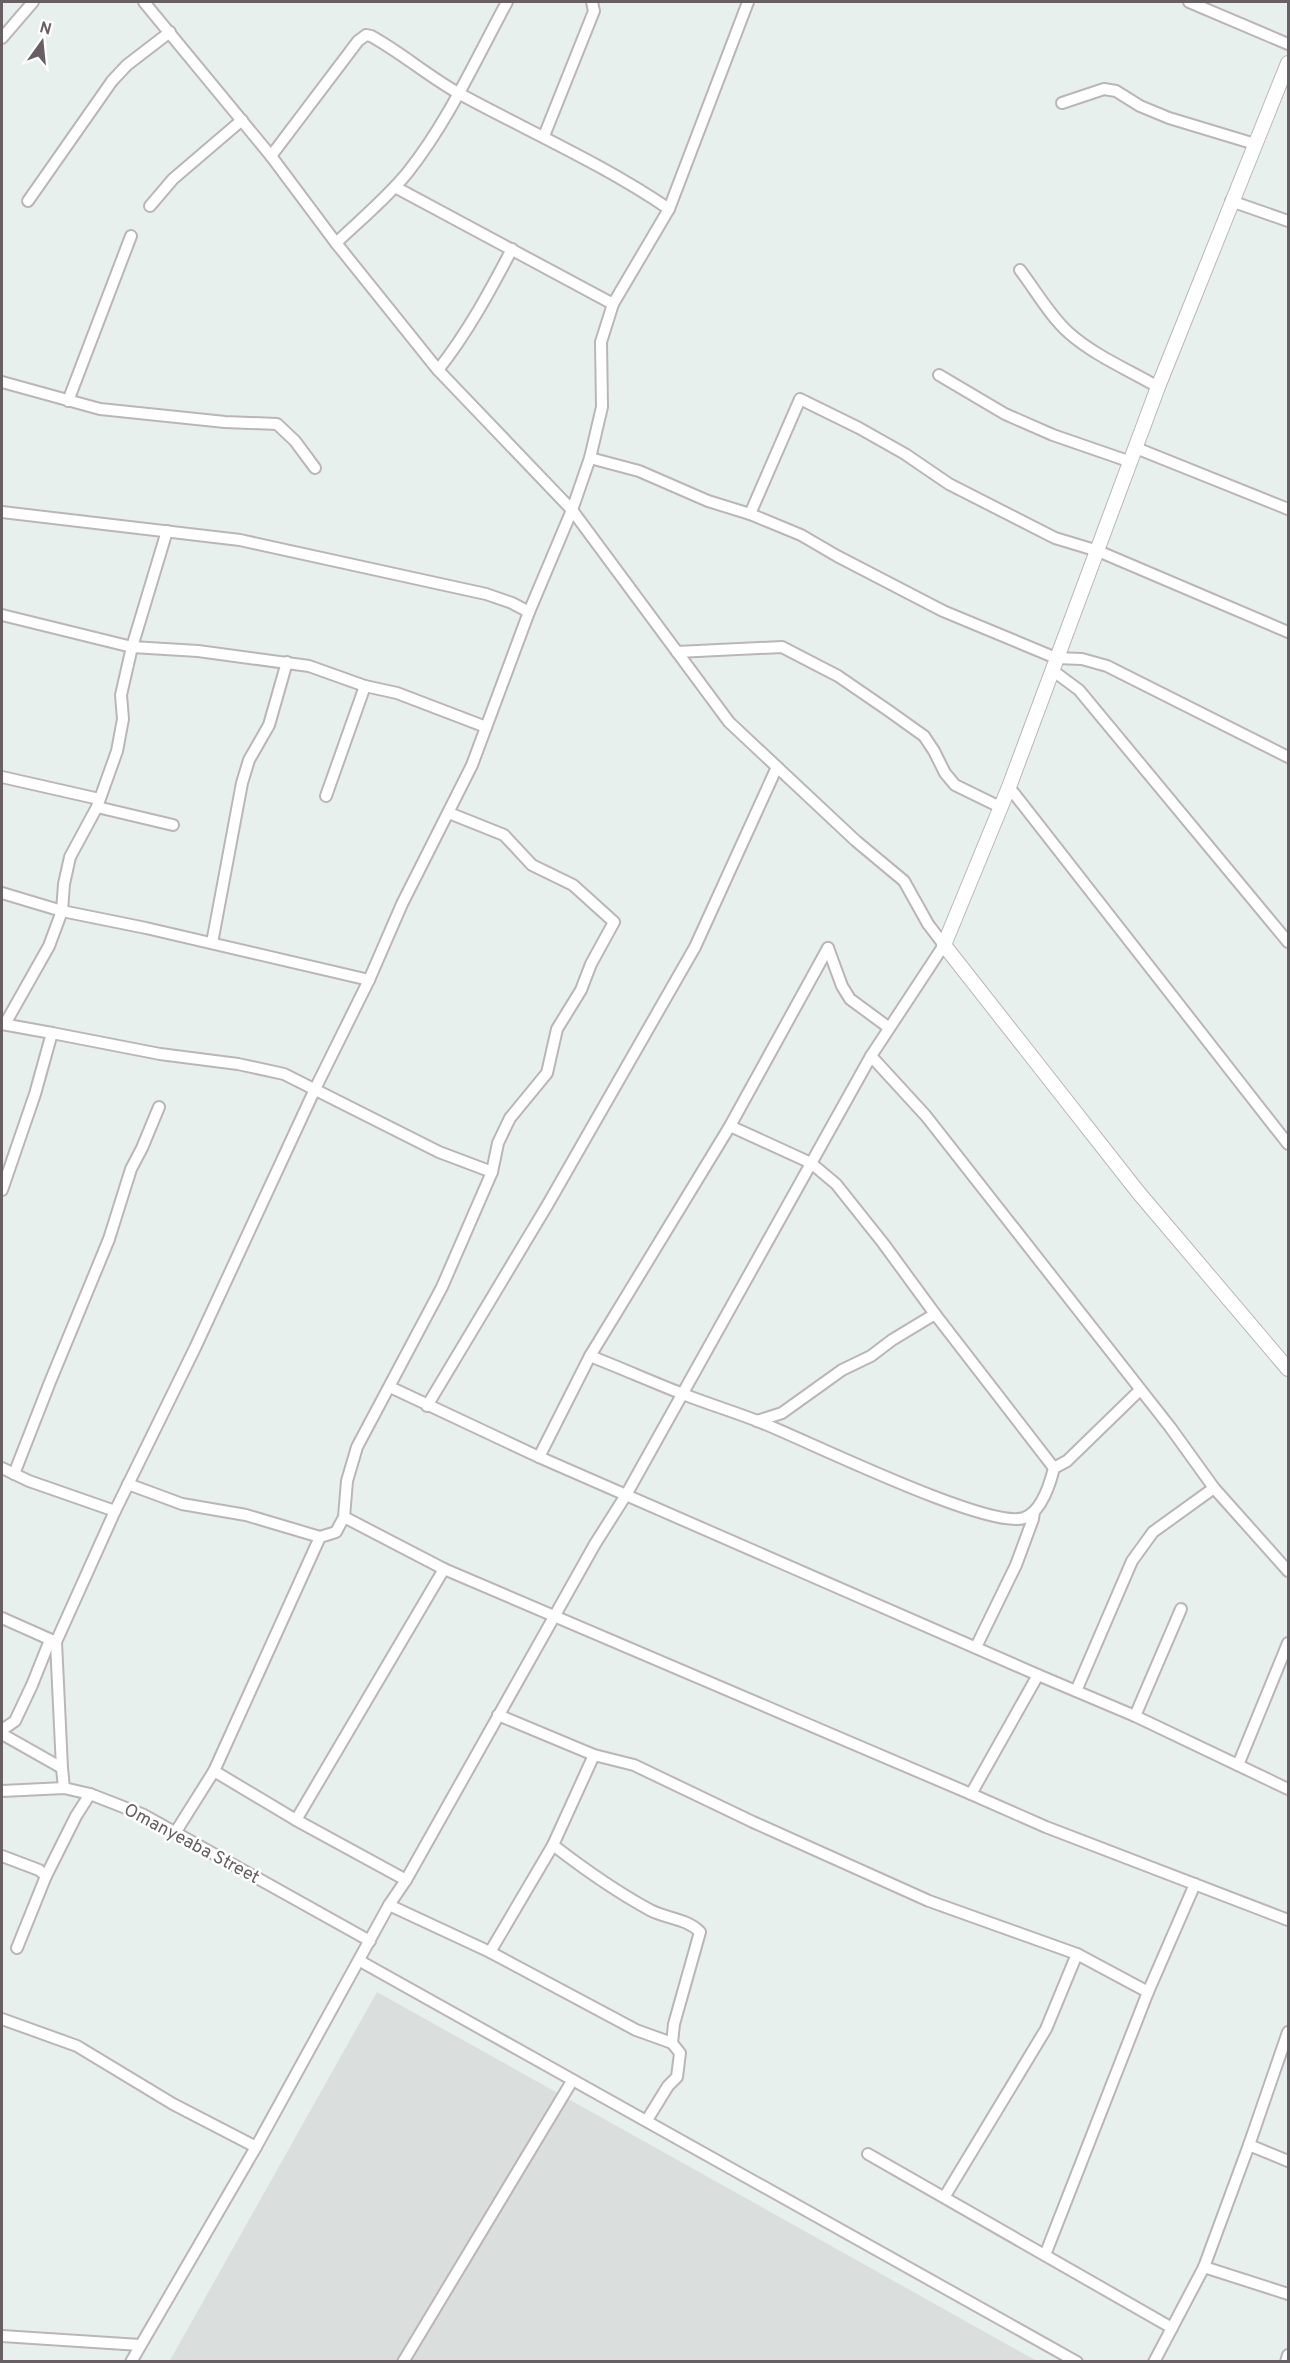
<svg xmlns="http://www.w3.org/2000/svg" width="1290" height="2363" font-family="Overpass,sans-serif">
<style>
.industrial{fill:#dadfdd}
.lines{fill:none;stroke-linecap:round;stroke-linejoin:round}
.minor-casing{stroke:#bcb5b8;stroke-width:14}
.tertiary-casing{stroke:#bcb5b8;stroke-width:16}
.minor{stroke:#fff;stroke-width:10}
.tertiary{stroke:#fff;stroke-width:14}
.labels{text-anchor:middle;stroke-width:5;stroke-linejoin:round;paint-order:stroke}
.street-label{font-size:18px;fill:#675f63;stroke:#fff}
</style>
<rect width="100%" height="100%" fill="#e8f0ee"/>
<path class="industrial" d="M377,1992l660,369 -868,1z"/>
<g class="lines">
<g class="minor-casing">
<g id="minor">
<path d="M1189,2l99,42"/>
<path d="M2,38l31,-36"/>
<path d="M1062,103l42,-14 12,2 24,15 29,12 86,26"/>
<path d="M544,136l50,-125 -2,-9"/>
<path d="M395,187l218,117"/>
<path d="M28,201l84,-120 15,-16 43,-33"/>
<path d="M1231,201l57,20"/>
<path d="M150,206l23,-27 69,-59"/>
<path d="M669,209l79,-207"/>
<path d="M336,243c24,-23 51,-45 72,-71 41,-52 68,-113 99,-170"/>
<path d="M1020,270c16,21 30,46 49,63 26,23 60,37 89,54"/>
<path d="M438,370c30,-38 52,-79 74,-121"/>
<path d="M939,375l66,39 48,21 78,27"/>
<path d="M2,382l98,27 125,13 52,2 18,17 20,27"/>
<path d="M68,401l63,-165"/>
<path d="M1136,448l152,61"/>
<path d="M590,458l49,13 69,30 42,13 51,21 36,21 106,55 113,47 26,1 25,7 181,91"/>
<path d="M2,512l238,28 246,54 26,9 17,9"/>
<path d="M750,514l50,-115 59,29 46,26 44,30 106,54 43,13 190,81"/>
<path d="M2,615l130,32 66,4 111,15 56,20 32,7 89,34"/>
<path d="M677,652l105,-5 56,29 51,35 35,25 10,15 11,22 10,12 45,22"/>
<path d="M1052,670l27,20 209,252"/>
<path d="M2,777l97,22"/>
<path d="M1009,787l279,357"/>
<path d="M326,796l39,-110"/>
<path d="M97,807l76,18"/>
<path d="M2,893l60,18 84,17 223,52"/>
<path d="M212,943l30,-160 7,-23 20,-35 18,-63"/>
<path d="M828,948l14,38 8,13 38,28"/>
<path d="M2,1024l50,9 -17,61 -33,96"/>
<path d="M5,1024l44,-78 13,-35 2,-27 6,-27 27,-50 20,-56 6,-32 -2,-24 11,-48 35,-116"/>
<path d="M52,1033l108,21 78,10 46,10 155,78 53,20"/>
<path d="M871,1056l55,60 244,311 44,61 74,83"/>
<path d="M730,1126l81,37 25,21 47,59 52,71 119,154"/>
<path d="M590,1356c31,12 62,26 93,38 25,10 52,18 77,28 46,18 228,108 264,96 17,-6 26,-34 30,-50l13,-7 73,-71"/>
<path d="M427,1406l121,-202 147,-257 82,-180"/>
<path d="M757,1421l25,-8 60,-43 29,-14 21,-16 43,-26"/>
<path d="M539,1457l51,-101 140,-230 98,-178"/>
<path d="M2,1468l27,13 86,30 -59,131"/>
<path d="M14,1474l36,-92 59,-143 22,-70 11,-21 17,-41"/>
<path d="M128,1484l54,20 64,11 74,22"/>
<path d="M115,1511l80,-163 120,-259 54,-109 33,-76 70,-139 57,-153 43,-102 18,-52 12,-51 -1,-65 12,-38 56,-95c-66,-45 -139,-77 -209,-115 -31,-17 -58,-41 -89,-58l-5,-1 -8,6 -87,115"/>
<path d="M344,1517l100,52 527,225 67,-119 -499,-218 -149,-70"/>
<path d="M2,1618l54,24 6,126"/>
<path d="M976,1647l40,-82 17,-46 1,-7"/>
<path d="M1038,1675l97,41 153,73"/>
<path d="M1076,1691l56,-130 21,-29 61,-44"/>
<path d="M498,1715l96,40 40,10 119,57 176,79 148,53 71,38"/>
<path d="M1135,1716l46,-107"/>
<path d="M2,1730l13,-9 17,-36 18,-45"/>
<path d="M2,1734l60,34 2,20"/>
<path d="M1238,1765l50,-122"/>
<path d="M214,1771l82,49 110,60"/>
<path d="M2,1791l62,-3 26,6 54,21 226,126"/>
<path d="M971,1794l75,33 242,93"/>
<path d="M296,1820l148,-251"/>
<path d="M175,1833l39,-62 106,-234 16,-5 8,-15 3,-36 10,-34 85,-160 50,-115 6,-29 12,-25 37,-45 10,-44 24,-39 10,-26 23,-42 -41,-37 -41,-20 -28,-30 -55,-22"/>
<path d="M553,1845c31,24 62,46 97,65 17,9 36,8 50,22l-26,92 -2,19 8,10 -3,24 -9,9 -21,34"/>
<path d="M2,1856l37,14 7,6 -29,72"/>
<path d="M46,1876l30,-60 14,-22"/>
<path d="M389,1905l101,47 146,78 36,13"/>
<path d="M490,1952l63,-107 41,-90"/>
<path d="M360,1961l717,401"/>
<path d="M2,2019l75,27 96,58 83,43"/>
<path d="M1249,2145l39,-113"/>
<path d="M868,2154l304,174"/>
<path d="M945,2196l101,-167 31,-75"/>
<path d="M1045,2255l103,-263 47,-108"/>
<path d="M1204,2267l45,-122 39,16"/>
<path d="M2,2336l138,9"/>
<path d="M131,2362l125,-215 133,-242 17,-25 189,-336 31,-49 245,-439 73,-111 -16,-21 -24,-43 -48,-40 -127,-119 -157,-212 -134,-140 -102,-127 -65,-87 -127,-154"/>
<path d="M403,2362l169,-281"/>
<path d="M1154,2362l50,-95 84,27"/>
<path d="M1286,2362l2,-7"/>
</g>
</g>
<g class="tertiary-casing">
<path id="tertiary" d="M1288,63l-130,324 -149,400 -65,158 194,247 150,177"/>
</g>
<use href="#minor" class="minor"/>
<use href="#tertiary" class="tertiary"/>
</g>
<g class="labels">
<g class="street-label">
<text transform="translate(192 1843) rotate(28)" y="6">Omanyeaba Street</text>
</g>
</g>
<rect width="1290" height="2363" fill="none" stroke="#675f63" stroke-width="6"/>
<g transform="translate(42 42) rotate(15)" stroke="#ffffff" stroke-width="4.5" paint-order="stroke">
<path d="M0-4.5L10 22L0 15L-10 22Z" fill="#675f63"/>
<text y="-9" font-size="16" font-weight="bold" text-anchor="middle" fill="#675f63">N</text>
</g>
</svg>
